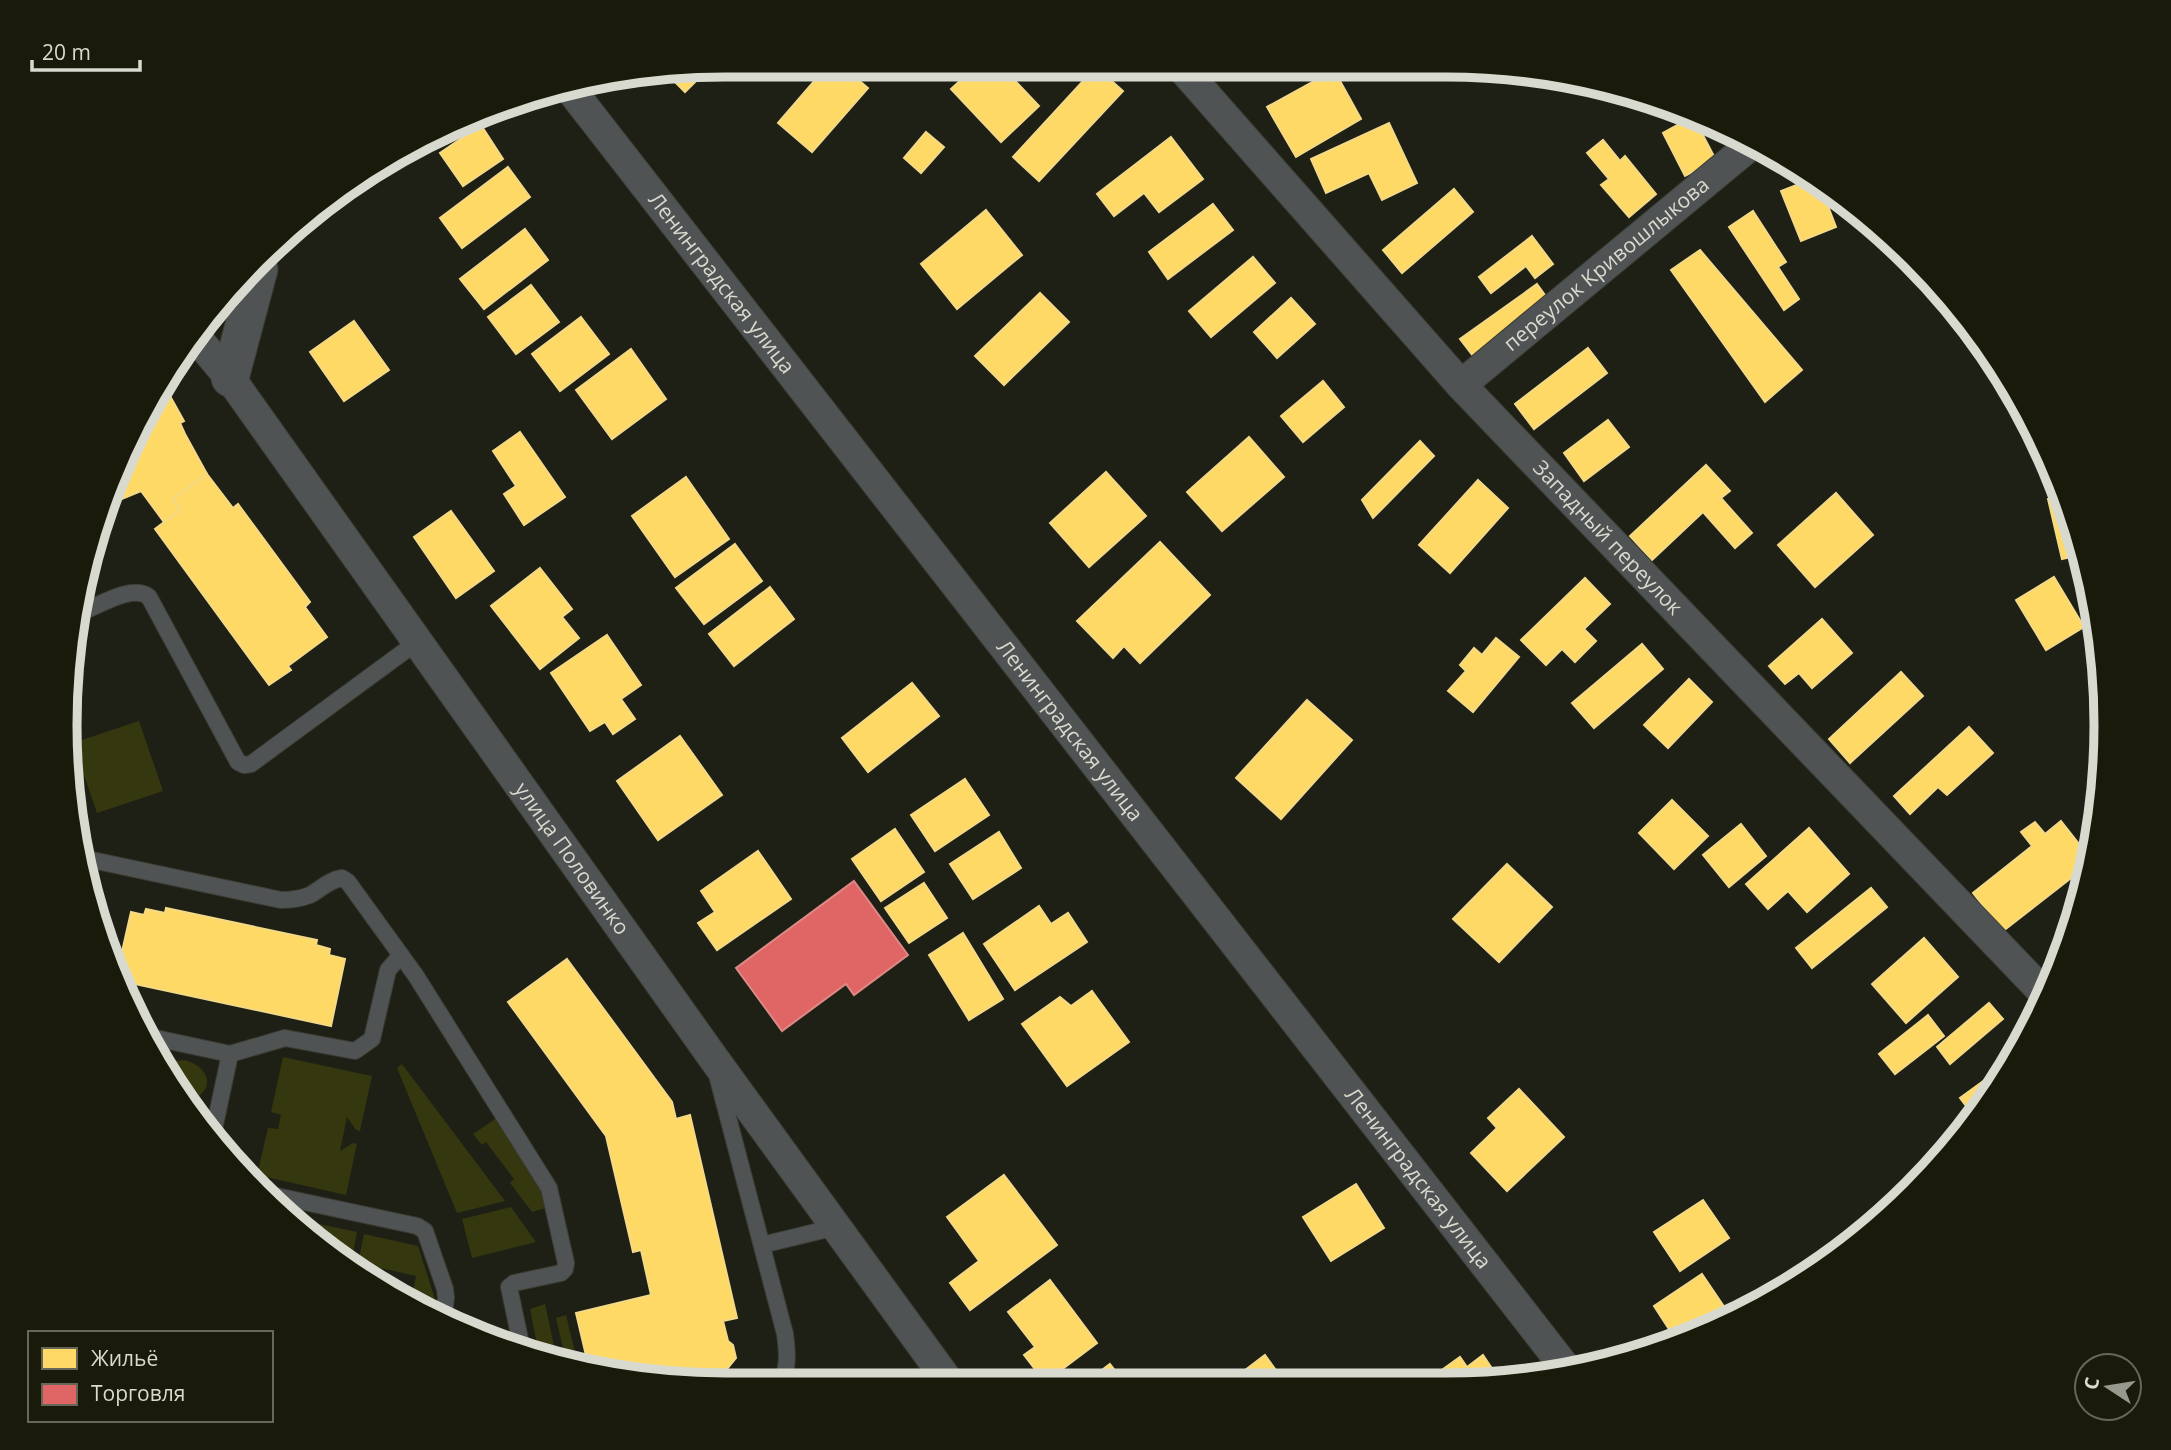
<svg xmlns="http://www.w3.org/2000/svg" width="2171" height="1450" font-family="'Open Sans',sans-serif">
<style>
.green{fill:#35370e}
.homes{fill:#ffd966;stroke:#f4d986;stroke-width:2}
.shops{fill:#e06666;stroke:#de8986;stroke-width:2}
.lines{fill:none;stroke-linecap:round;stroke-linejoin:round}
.service-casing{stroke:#3b3d34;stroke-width:18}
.minor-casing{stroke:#3b3d34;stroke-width:32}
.tertiary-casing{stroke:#3b3d34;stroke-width:39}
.service{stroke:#505353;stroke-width:16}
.minor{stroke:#505353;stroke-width:30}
.tertiary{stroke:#505353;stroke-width:37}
.labels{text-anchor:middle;stroke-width:7;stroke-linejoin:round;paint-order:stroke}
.street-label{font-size:21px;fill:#d9dacf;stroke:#191a09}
.rim{fill:none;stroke:#d9dacf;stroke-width:9}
</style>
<rect width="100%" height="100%" fill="#1e2016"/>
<g class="green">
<path d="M139,721l24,70 -66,22 -24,-70z"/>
<path d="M283,1057l89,19 -12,55 -4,-1 -9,-13 -7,34 13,-8 4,1 -11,51 -89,-20 11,-47 10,1 3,-14 -10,-3z"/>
<path d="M184,1060c19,4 33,23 14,37l-12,-3 -19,-23 8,-10z"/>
<path d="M402,1064l103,137 -48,12 -60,-145z"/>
<path d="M501,1115l42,71 6,21 -17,5 -22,-29 4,-4 -28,-37 -4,3 -9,-11z"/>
<path d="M511,1207l25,35 -64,16 -10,-39z"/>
<path d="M286,1217l71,15 -6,30 -62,-41z"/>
<path d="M364,1234l54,12 17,53 -4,17 -20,-13 5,-27 -58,-13z"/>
<path d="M545,1304l11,51 -18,-6 -8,-40z"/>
<path d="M566,1315l11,46 -12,-4 -9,-39z"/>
</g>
<g class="homes">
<path d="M828,65l14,1 26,22 -56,64 -34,-29z"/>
<path d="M710,67l-25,25 -18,-18z"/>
<path d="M975,67h27l37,39 -38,36 -50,-53z"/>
<path d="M1096,67l27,24 -84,90 -26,-24z"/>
<path d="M1334,70l27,49 -65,38 -29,-50z"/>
<path d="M1690,118l5,2 21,40 -31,16 -22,-43z"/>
<path d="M1389,123l28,60 -35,17 -13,-27 -43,20 -15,-34z"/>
<path d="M481,125l22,34 -40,27 -23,-33z"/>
<path d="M926,132l18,15 -23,26 -17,-15z"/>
<path d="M1171,137l32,42 -44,33 -15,-19 -30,23 -17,-22z"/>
<path d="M1603,140l17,21 5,-5 31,38 -27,23 -28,-32 8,-6 -22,-26z"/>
<path d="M508,167l22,30 -68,51 -22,-30z"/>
<path d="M1809,180l12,8 15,39 -35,14 -20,-50z"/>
<path d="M1454,189l19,23 -71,61 -19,-23z"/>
<path d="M1213,204l20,26 -65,49 -19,-27z"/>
<path d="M986,210l36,45 -65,54 -36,-45z"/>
<path d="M1753,211l33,51 -8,5 21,32 -15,11 -55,-83z"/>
<path d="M525,229l23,31 -64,49 -24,-30z"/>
<path d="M1532,236l21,28 -18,14 -9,-12 -35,27 -12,-16z"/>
<path d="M1700,250l102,120 -37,32 -94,-132z"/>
<path d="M1253,257l22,26 -64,54 -22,-26z"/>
<path d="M1537,284l13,18 -77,54 -13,-17z"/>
<path d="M531,285l28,37 -43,32 -28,-37z"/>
<path d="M1040,293l29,29 -65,63 -29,-29z"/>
<path d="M1291,298l24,26 -38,34 -23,-26z"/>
<path d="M581,317l28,37 -49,37 -28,-37z"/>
<path d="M354,321l35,49 -45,31 -34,-49z"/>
<path d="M1588,348l19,25 -73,56 -19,-25z"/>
<path d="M631,349l35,50 -54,40 -36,-49z"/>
<path d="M1323,381l21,26 -41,35 -22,-26z"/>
<path d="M165,387l19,34 -4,2 5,11 22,40 -34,25 7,11 -16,12 -23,-31 -34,14 8,-32z"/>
<path d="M1608,420l21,27 -45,34 -20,-28z"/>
<path d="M520,432l45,65 -41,28 -20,-31 12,-8 -23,-35z"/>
<path d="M1249,437l35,40 -62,54 -35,-39z"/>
<path d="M1420,441l14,15 -61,62 -11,-18z"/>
<path d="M1706,465l24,26 -9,7 31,35 -17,15 -32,-36 -51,48 -22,-24z"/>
<path d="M1106,472l40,44 -57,51 -39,-44z"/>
<path d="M207,474l26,34 5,-4 72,98 -5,5 22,30 -39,29 3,4 -22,15 -114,-156 25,-19 -7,-11z"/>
<path d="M686,477l43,62 -54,38 -43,-61z"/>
<path d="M1478,480l30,28 -58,65 -31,-28z"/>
<path d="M1836,493l37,42 -58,52 -37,-42z"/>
<path d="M2062,495l22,59 -22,5 -14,-60z"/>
<path d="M451,511l43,60 -38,27 -42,-61z"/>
<path d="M1160,542l50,53 -70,68 -16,-17 -11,12 -36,-37z"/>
<path d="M735,544l27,37 -58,43 -28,-36z"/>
<path d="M540,568l32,41 -10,8 17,21 -39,31 -49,-63z"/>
<path d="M2054,577l30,50 -38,23 -30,-50z"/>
<path d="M1585,578l25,26 -26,25 12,12 -21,21 -13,-13 -16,16 -25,-25z"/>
<path d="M2089,585l7,42h-1l-13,-40z"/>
<path d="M770,587l24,32 -60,47 -25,-32z"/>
<path d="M1822,619l30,34 -40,35 -13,-15 -14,11 -16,-18z"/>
<path d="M607,635l34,50 -20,14 14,20 -22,15 -8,-12 -15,9 -39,-58z"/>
<path d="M1496,638l23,19 -46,55 -25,-21 18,-20 -6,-6 14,-17 8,7z"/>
<path d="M1642,644l21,25 -69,59 -22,-25z"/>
<path d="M1901,672l22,24 -73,67 -21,-24z"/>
<path d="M1689,679l23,23 -44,46 -24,-23z"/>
<path d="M912,683l27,33 -71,56 -26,-34z"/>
<path d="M1307,700l45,40 -71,79 -45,-41z"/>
<path d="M1969,727l24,26 -46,42 -9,-8 -28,27 -16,-18z"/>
<path d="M680,736l42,59 -64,45 -41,-59z"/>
<path d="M965,779l24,36 -54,36 -24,-36z"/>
<path d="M1672,800l36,36 -34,33 -35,-36z"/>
<path d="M2061,821l29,37 -2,7 -85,66 -30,-38 59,-47 -11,-14 14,-10 10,12z"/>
<path d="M1741,824l25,32 -37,31 -26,-32z"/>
<path d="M1809,828l40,46 -42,38 -19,-21 -20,18 -22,-25z"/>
<path d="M895,829l29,43 -43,29 -29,-42z"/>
<path d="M999,832l22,36 -48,31 -23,-35z"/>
<path d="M758,851l33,48 -74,51 -19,-27 17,-11 -14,-21z"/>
<path d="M1507,864l45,43 -53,55 -46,-43z"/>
<path d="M924,883l23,35 -38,25 -24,-35z"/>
<path d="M1871,888l16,19 -75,61 -16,-20z"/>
<path d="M1039,906l12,18 17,-11 19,29 -72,48 -31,-46z"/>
<path d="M166,908l151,32 -1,5 14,4 -1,6 16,4 -14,67 -206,-44 -6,-17 12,-53 13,3 2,-6 19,4z"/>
<path d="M963,933l40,66 -34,21 -40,-65z"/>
<path d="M1924,938l34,39 -52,46 -34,-39z"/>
<path d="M567,959l105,143 4,17 14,-4 47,203 -14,3 5,20 5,4 3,13 -9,11h-14l1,5 -19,6h-57l-50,-16 -12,-51 75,-18 -10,-45 -8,2 -27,-116 -98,-134z"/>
<path d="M1092,991l37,51 -62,44 -45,-62 38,-27 11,9z"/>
<path d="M1989,1003l14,16 -53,45 -13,-17z"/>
<path d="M1928,1015l16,21 -49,38 -16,-20z"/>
<path d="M1989,1077l7,9 -23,29 -13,-17z"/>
<path d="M1519,1089l45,48 -57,54 -36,-38 26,-25 -9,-10z"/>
<path d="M1957,1140l-15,21 -14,13 -6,-8z"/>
<path d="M1004,1175l53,70 -87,65 -20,-27 29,-22 -32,-44z"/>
<path d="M1356,1184l28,44 -53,33 -28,-44z"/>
<path d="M1703,1200l26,38 -49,33 -26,-39z"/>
<path d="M1702,1274l27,40 -24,16 -29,10 -22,-34z"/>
<path d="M375,1278l29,7 -3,11z"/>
<path d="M1050,1280l47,63 -52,39 -21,-27 11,-8 -27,-35z"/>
<path d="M1265,1355l20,28h-57z"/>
<path d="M1483,1355l18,27 -12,2h-63l-1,-2 35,-25 7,10z"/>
<path d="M1110,1364l14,18h-38z"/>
</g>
<path class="shops" d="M854,881l54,74 -54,40 -8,-11 -64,47 -46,-63z"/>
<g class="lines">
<g class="service-casing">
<g id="service">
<path d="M82,612c18,-7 51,-28 67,-15l89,165 6,3 7,-1 166,-122"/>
<path d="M78,857l203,43c10,0 19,-1 29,-5 11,-6 19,-15 32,-17l6,4 68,94 133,212 17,75 -1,6 -4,4 -47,10 -5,4 12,57"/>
<path d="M146,1036l84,18 55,-16 70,13 17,-12 16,-69 13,-15"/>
<path d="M718,1079l67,255c2,16 4,31 -3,46"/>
<path d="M214,1129l16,-75"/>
<path d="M267,1194l150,32 8,5 20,58 1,9 -3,22"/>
<path d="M762,1245l74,-18"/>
</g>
</g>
<g class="minor-casing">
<g id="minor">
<path id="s1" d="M1182,68l279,317 584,609"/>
<path id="s2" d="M571,90l997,1281"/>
<path id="s3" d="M194,335l36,43 484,681 234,322"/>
<path id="s4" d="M1461,385l292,-242"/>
</g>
</g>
<g class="tertiary-casing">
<path id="tertiary" d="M230,378l29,-109"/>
</g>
<use href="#service" class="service"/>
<use href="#minor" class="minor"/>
<use href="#tertiary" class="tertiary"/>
</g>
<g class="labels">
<g class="street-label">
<text dy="7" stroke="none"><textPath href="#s4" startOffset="189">переулок Кривошлыкова</textPath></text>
<text dy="7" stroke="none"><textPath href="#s2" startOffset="245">Ленинградская улица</textPath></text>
<text dy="7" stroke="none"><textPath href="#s1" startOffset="634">Западный переулок</textPath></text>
<text dy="7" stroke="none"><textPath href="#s2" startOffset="812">Ленинградская улица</textPath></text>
<text dy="7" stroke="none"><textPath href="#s3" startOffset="646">улица Половинко</textPath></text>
<text dy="7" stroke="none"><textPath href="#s2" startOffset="1379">Ленинградская улица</textPath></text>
</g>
</g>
<path d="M0 0H2171V1450H0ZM725 77H1446A648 648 0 0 1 2094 725V725A648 648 0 0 1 1446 1373H725A648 648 0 0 1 77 725V725A648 648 0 0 1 725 77Z" fill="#191a09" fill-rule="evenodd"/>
<path class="rim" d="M725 77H1446A648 648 0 0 1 2094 725V725A648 648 0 0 1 1446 1373H725A648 648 0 0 1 77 725V725A648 648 0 0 1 725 77Z"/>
<rect x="28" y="1331" width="245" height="91" fill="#191a09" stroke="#666758" stroke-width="2"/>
<rect x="42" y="1348" width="35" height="21" fill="#ffd966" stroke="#666758" stroke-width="2"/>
<text x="91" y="1366" font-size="21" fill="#d9dacf">Жильё</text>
<rect x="42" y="1384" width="35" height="21" fill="#e06666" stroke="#666758" stroke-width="2"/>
<text x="91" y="1401" font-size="21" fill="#d9dacf">Торговля</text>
<g transform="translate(2108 1387) rotate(282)"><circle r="33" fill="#191a09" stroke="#666758" stroke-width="2"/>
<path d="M0-5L12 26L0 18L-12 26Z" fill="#98998e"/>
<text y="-10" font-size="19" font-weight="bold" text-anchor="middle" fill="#d9dacf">С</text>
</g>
<path d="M32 60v10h108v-10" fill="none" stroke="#d9dacf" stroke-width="3.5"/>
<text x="42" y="60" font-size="21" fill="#d9dacf" stroke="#191a09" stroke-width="5" paint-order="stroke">20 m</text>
</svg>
